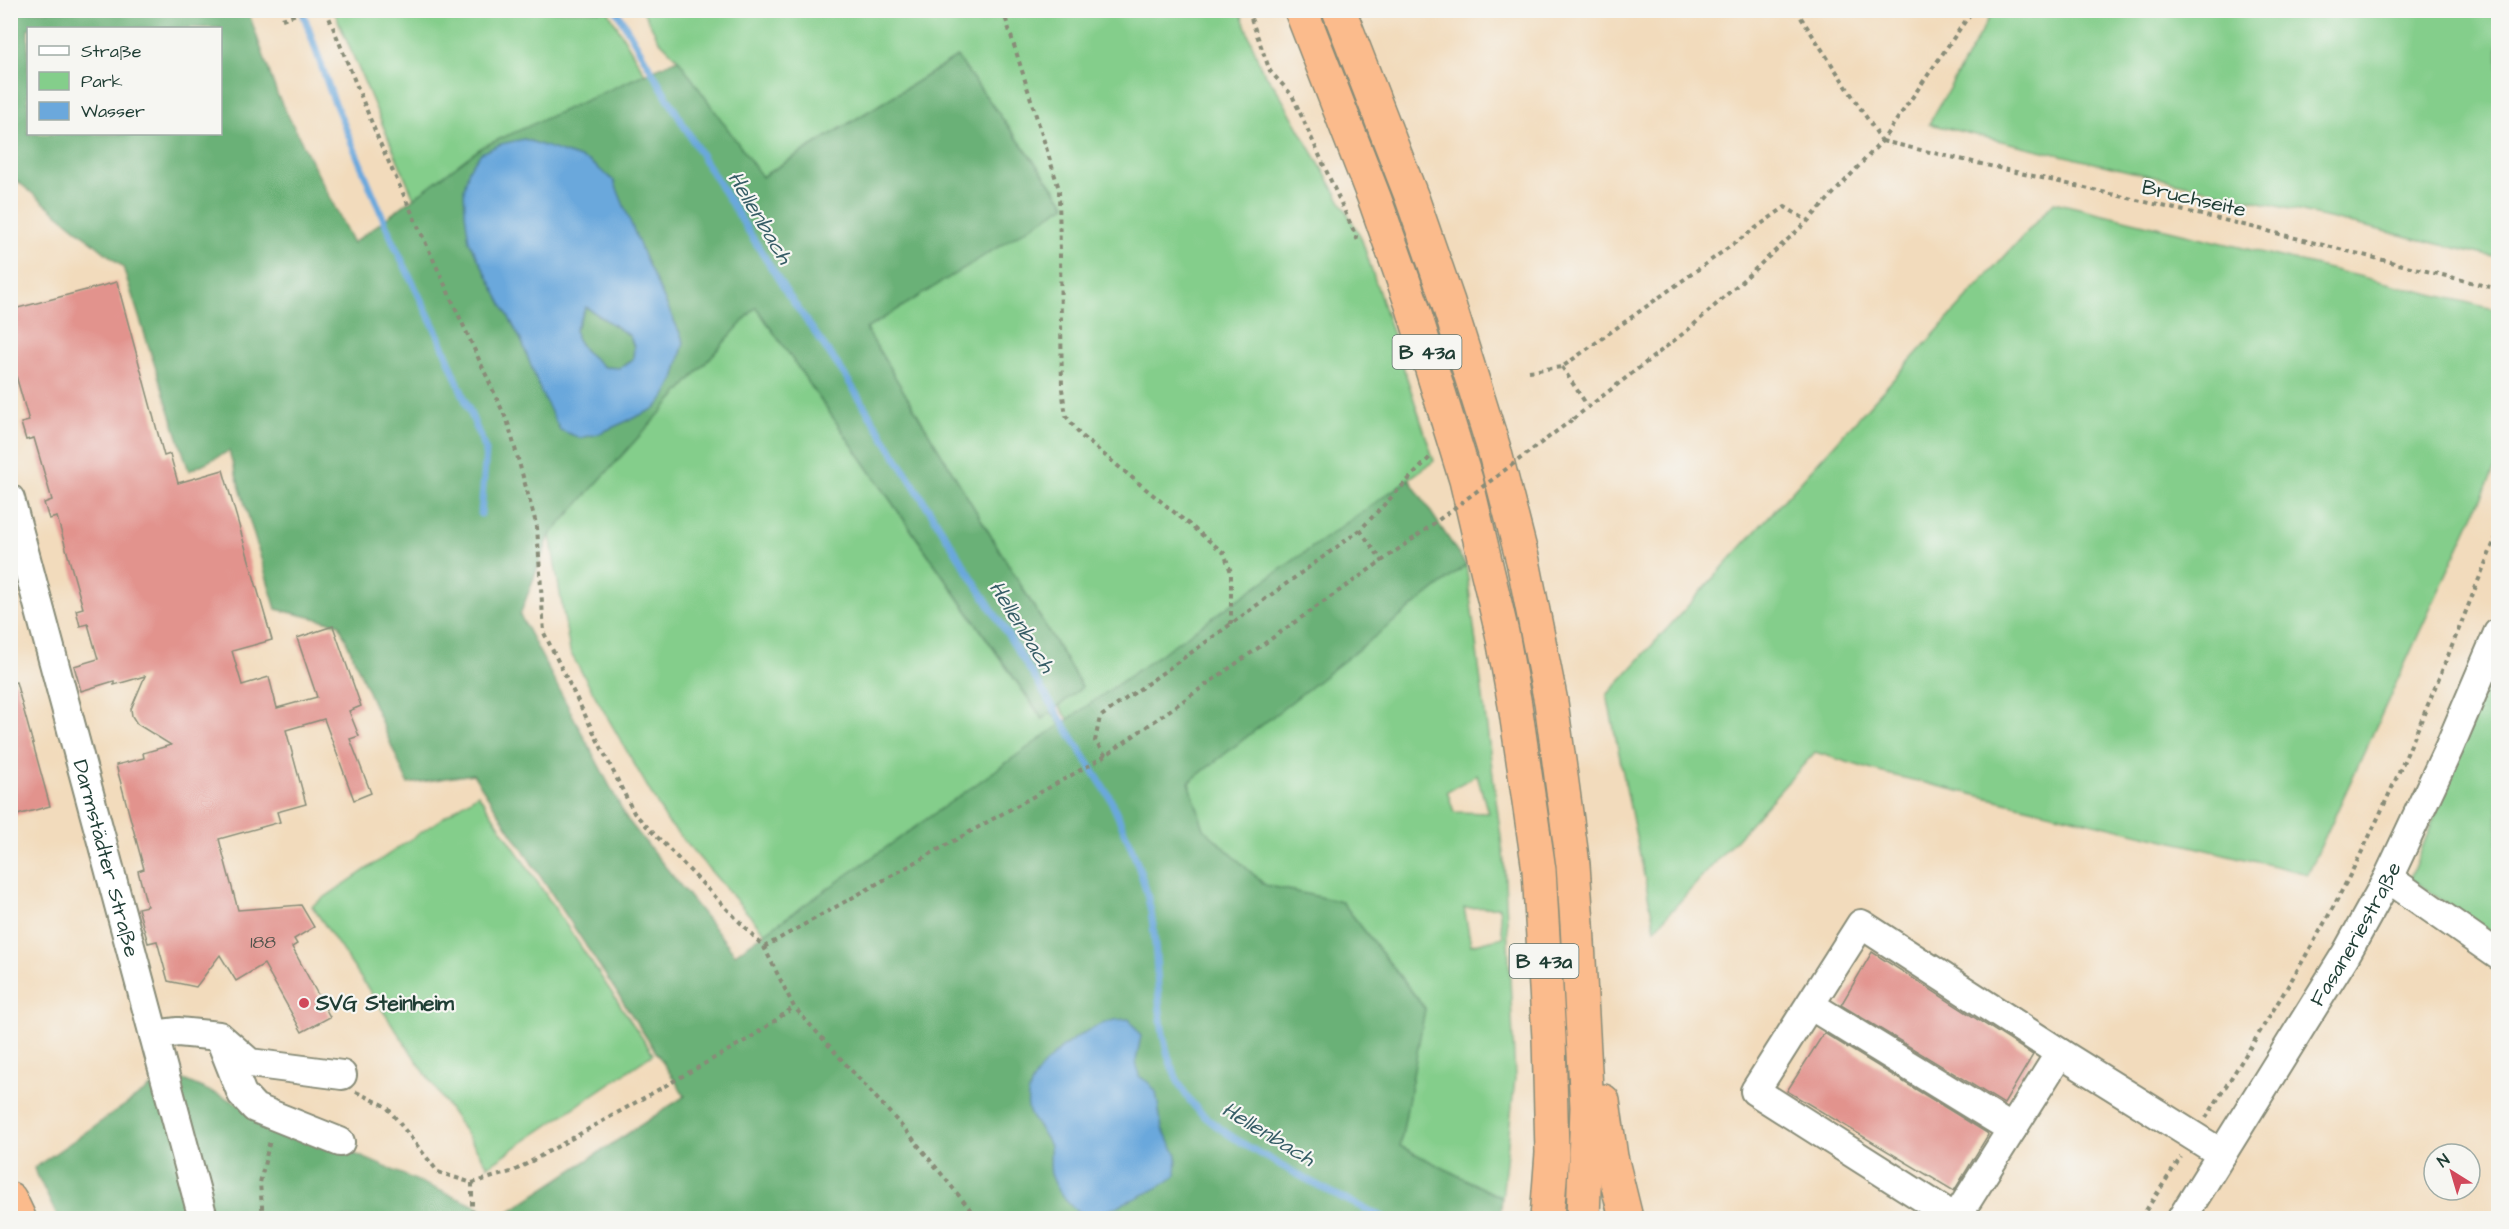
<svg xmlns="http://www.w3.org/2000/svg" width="2509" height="1229" font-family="'Architects Daughter',sans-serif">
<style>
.green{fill:#84ce8b;stroke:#528660;stroke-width:1.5;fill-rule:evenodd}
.forest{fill:#6bb177;stroke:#457756;stroke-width:1.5;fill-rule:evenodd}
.water{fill:#6ba8dc;stroke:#457288;stroke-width:1.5;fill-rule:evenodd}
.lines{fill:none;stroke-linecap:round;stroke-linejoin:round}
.stream{stroke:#6ba8dc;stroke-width:7}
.building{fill:#e2938d}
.minor-casing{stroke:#888c78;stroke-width:32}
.highway-casing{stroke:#888c78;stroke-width:36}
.path{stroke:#888c78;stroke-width:4;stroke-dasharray:4.5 4.5;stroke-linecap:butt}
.minor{stroke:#fff;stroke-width:28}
.highway{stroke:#fbbb8c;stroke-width:33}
.path-bridge{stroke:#888c78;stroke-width:4;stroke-dasharray:4.5 4.5;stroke-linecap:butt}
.poi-dot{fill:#d1495b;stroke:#f6f6f2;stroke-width:2}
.labels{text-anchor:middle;stroke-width:4.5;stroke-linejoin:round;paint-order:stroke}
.number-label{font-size:18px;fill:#50524a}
.shield{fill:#f6f6f2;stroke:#60746d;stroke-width:1.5}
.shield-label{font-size:20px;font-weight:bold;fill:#1f3d34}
.street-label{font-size:21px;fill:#1f3d34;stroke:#f6f6f2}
.poi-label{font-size:21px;font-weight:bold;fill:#1f3d34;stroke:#f6f6f2;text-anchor:start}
.water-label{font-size:22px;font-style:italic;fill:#365d66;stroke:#f6f6f2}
</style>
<rect width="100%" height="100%" fill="#f6f6f2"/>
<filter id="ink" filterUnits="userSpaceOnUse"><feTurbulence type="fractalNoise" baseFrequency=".0167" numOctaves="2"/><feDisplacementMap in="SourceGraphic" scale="12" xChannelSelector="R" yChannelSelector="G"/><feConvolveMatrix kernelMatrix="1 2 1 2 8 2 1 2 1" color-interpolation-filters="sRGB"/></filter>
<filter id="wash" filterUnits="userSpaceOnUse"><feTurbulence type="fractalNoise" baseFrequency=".008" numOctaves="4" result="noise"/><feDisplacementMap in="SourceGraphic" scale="24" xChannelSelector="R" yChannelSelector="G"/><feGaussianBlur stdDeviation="1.35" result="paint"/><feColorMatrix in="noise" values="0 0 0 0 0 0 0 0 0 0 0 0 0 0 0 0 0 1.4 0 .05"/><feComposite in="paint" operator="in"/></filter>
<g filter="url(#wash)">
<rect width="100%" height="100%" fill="#f2dbbc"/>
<g class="green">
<path d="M334,11h274l37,63 -163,73 -68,51z"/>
<path d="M643,11h597l21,57 16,22 84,147 73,224 -365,259 -10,-14 23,-20 -216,-357 200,-125 -109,-147 -196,120 -83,-118 -19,-19z"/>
<path d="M1993,11h505v247l-569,-134z"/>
<path d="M2054,202l444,108v152l-190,412 -429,-102 -64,-20 -160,177 -48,-234z"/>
<path d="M756,307l286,412 9,-7 10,14 -296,207 -98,-112 -97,-169 -20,-117z"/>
<path d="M1466,565l38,296 11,217 -13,120 -102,-52 25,-138 -83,-106 -77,-17 -61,-56 -15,-47zM1477,775l11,38 -34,-1 -7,-21zM1499,907l4,30 -32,8 -7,-37z"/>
<path d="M2498,658v282l-88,-62z"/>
<path d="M478,794l175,260 -165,112 -176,-260z"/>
</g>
<g class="forest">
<path d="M10,11h238l29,83 76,149 129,-96 196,-88 84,118 195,-120 109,148 -200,124 216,358 -39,32 -287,-412 -206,228 -30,80 107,204 108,135 674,-475 57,86 -277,217 15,47 61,56 77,17 83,107 -25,137 102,52 -2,20h-1442l-24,-50 136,-94 331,143 184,-121 -212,-322 -65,10 -69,-160 -63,-15 -47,-158 -40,20 -66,-204 -112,-91zM28,28h192v106h-192zM524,139l17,6 103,111 40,86 -10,37 -18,29 -58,26 -17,4 -40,-46 -19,-50 -53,-101z"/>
<path d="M586,307l44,29 4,11 -1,12 -14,9 -15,-1 -20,-17 -8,-12 -1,-8z"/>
</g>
<g class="water">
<path d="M524,139l65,22 25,20 30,75 40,86 -10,37 -10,19 -8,10 -58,26 -18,4 -20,-8 -19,-38 -19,-50 -53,-101 -4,-28 -1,-24 5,-20 12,-16 20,-9zM586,307l44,29 4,11 -1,12 -13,9 -16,-1 -20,-17 -8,-12 -1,-8z"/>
<path d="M1129,1019l12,17 -5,25 3,15 10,7 7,9 6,36 15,27 -1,20c-15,13 -33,20 -52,28 -9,4 -20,11 -30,12 -20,3 -37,-24 -43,-41 -2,-9 0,-18 -1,-27 -3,-13 -17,-23 -21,-35 -12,-38 50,-83 82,-91 5,-2 12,-1 18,-2z"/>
</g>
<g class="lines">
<g class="stream">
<path d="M302,10l30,86 62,148 46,95 46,112 -5,63"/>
<path d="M616,10l87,148 84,135 57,81 265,422c16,36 33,73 41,111 14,67 -3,152 50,205 19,18 44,33 68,46 38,22 77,42 117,60"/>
</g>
</g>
<g id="blocks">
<g class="building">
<path d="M117,282l47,174 6,-2 8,29 45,-13 49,170 -40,11 10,34 27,-8 8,31 40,-11 -20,-59 36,-12 28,80 -12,5 10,25 -9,3 21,54 -17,7 -30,-81 -38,11 20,74 -29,8 3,10 -61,17 19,71 63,-5 13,22 -20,12 3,5 -5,3 38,70 -28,15 -38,-68 -28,17 -16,-26 -24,32 -28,-6 -11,-40 -9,2 -10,-35 9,-2 -9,-35 6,-2 -28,-104 28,-7 -1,-5 28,-8 -34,-21 -5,-8 -1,-7 14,-33 -31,9v-4l-33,10 -7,-25 24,-7 -10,-35 -8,2 -4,-16 7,-2 -26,-91 -8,2 -5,-16 8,-3 -18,-62 -8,2 -5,-17 8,-2 -19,-66v-45z"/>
<path d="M16,682l34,124 -40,11v-134z"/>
<path d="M1872,952l161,103 -29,49 -163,-99z"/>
<path d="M1824,1033l163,100 1,2 -34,56 -167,-100z"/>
</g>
</g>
</g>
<g filter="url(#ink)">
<use href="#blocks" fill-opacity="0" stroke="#888c78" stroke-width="1.5"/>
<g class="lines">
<g class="minor-casing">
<g id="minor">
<path id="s1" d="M10,499l193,719"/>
<path d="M2388,878l110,77"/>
<path d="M1810,1005l202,124"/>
<path d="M154,1035l24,-3 41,4 31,27 92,12"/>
<path d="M221,1041l21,53 13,14 85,34"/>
<path d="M1955,1218l-200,-127 106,-167 199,129 162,101"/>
<path d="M1956,1218l104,-165"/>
<path id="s2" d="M2182,1218l164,-264 42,-76 61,-130 49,-115"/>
</g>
</g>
<g class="highway-casing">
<g id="highway">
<path d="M1301,10l74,190 37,105 54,175 36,153 13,72 24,165 10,168 3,115 -5,65"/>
<path d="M1339,10l73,188 36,104 46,147 29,112 28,141 22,163 4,59 10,183 -4,111"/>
<path d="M1603,1101l8,56 15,61"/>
<path d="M10,1199l9,19"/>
</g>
</g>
<g class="path">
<path d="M326,10l54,133 128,280 29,104 7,106 90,180 130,134 30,60 115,127 68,84"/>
<path d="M1003,10l56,179 3,200 4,27 14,19 144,118 7,19v52"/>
<path d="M1248,10l22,61 22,24 67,148"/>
<path d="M1796,10l86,131"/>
<path d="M282,19l26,-9"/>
<path d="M1882,141l350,81 266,67"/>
<path d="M1562,367l25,38"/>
<path d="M1529,371l33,-4 223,-160 23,14"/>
<path d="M1573,419l116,-90 119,-108 74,-80 91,-131"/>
<path d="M1360,530l23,32"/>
<path d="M1106,756l-11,-15 5,-24 109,-77 151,-110 72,-75"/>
<path d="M764,947l338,-189 315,-222"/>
<path d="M356,1092l30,14 52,66 34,11 42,-12 236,-133 44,-31"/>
<path d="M2206,1118c50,-80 101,-159 144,-243 57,-111 101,-228 148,-343"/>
<path d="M472,1183v35"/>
<path d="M263,1218l-3,-35 10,-43"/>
<path d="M2141,1218l40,-61"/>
</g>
<use href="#minor" class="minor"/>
<use href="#highway" class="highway"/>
<path class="path-bridge" d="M1417,536l156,-117"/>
</g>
</g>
<circle class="poi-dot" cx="304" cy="1003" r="6"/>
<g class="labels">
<g class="number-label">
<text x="263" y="948">188</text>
</g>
<g class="shield">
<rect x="1392.5" y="335" width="69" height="34" rx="4.5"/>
<rect x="1509.5" y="944" width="69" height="34" rx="4.5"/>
</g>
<g class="shield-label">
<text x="1427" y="359">B 43a</text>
<text x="1544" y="968">B 43a</text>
</g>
<g class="street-label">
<text transform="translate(2194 198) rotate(13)" y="7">Bruchseite</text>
<text dy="7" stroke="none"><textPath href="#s1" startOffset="372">Darmstädter Straße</textPath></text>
<text dy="7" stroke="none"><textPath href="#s2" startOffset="333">Fasaneriestraße</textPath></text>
</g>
<g class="poi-label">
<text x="316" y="1010">SVG Steinheim</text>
</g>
<g class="water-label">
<text transform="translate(761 217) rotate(59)" y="8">Hellenbach</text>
<text transform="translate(1023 626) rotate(58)" y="8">Hellenbach</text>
<text transform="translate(1269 1133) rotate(31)" y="8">Hellenbach</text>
</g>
</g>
<rect width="2509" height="1229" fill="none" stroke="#f6f6f2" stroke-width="36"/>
<rect x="27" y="27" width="195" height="108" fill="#f6f6f2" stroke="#a0aca6" stroke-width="1.5"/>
<rect x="39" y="46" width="30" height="9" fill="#ffffff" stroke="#a0aca6" stroke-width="1.5"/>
<text x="81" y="57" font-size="18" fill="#1f3d34">Straße</text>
<rect x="39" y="72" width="30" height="18" fill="#84ce8b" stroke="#a0aca6" stroke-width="1.5"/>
<text x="81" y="87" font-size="18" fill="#1f3d34">Park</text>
<rect x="39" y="102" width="30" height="18" fill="#6ba8dc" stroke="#a0aca6" stroke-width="1.5"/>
<text x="81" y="117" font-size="18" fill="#1f3d34">Wasser</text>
<g transform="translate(2452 1172) rotate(323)"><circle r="28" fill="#f6f6f2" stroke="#a0aca6" stroke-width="1.5"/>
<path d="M0-4.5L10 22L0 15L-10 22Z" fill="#d1495b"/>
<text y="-9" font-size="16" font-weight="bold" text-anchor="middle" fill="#1f3d34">N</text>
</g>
</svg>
